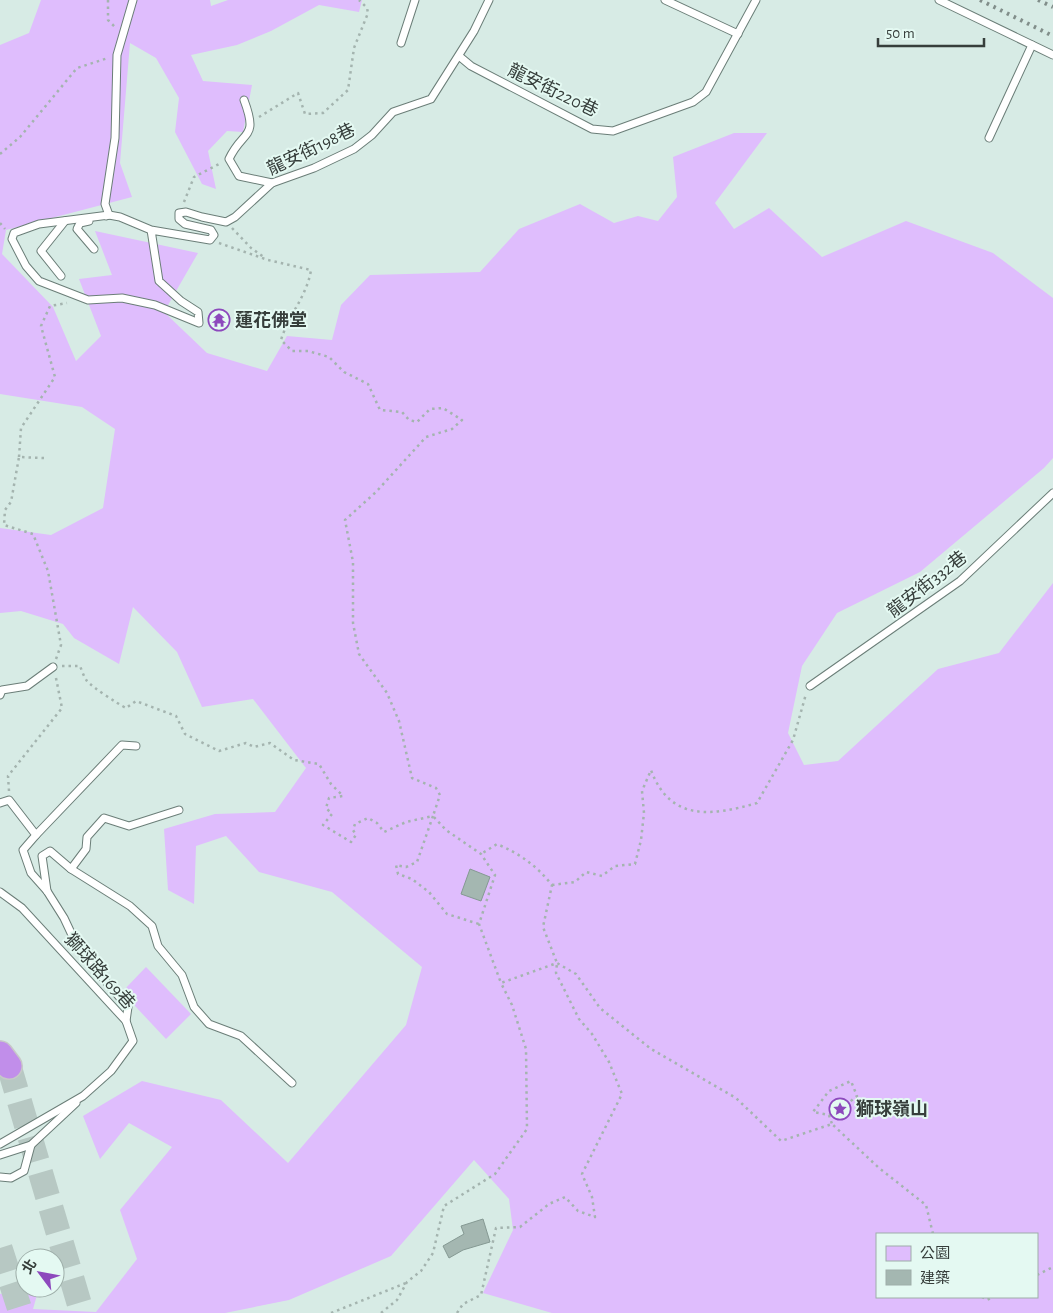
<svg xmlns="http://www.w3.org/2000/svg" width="1053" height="1313" font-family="'Alegreya Sans','Noto Sans TC',sans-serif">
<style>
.green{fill:#dfbdfd;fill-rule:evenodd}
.building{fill:#a4b7b1;stroke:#859993}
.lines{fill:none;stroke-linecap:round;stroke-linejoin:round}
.highway-tunnel{stroke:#b7c8c3;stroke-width:25;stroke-dasharray:25 12;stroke-linecap:butt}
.lane-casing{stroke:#6b7e78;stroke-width:9}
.highway-casing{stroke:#c7c9c8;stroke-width:28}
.path{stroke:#a4b4af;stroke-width:2.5;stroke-dasharray:2.5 4;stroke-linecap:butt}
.lane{stroke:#fff;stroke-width:7}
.highway{stroke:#c18eea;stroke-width:25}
.rail{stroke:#818e8a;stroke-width:4;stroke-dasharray:2.5 5;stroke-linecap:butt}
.labels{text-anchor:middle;stroke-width:4;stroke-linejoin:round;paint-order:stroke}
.street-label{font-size:18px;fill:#363e3b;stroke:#e4f9f2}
.poi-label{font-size:18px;font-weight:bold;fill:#363e3b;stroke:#e4f9f2;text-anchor:start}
</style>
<rect width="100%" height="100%" fill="#d7ebe5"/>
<g class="green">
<path d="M41,0h169l1,6 17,-6h134l-3,12 -40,-7 -48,26 -34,14 -46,10 12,26 49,4 -9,47 -16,-1 -19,20 8,38 -14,-5 -27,-52 4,-34 -23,-40 -26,-15 -10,120 12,34 -126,33 -4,24 51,53 23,54 25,-25 -22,-57 33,-4 -17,-44 103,22 -34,59 43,41 60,18 20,-35 45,4 9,-35 29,-30 110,-3 39,-43 61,-25 34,19 24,-7 20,5 19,-24 -4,-40 61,-24h33l-52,70 19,26 35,-21 53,49 84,-36 87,32 60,45v160l-9,10 -124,104 -83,41 -35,53 -14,67 16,32 34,-4 100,-92 61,-16 54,-70v730h-501l-69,-20 30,-63 -4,-31 -35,-39 -83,96 -102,44 -64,13h-225v-19l39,-6 -6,21 63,3 41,-53 -17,-49 52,-63 -43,-24 -29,36 -17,-43 59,-35 79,19 67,63 118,-138 16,-58 -90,-75 -73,-20 -33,-36 -30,10 -2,58 -26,-14 -4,-61 51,-15 60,-2 31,-44 -53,-69 -51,8 -25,-55 -44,-45 -14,57 -45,-26 -11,-14 -42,-13 -21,2v-85l51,7 52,-27 12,-79 -33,-22 -82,-13v-349l29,-12zM877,1234h160v63h-160z"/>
<path d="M146,967l45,47 -25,25 -44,-47z"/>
</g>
<g class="building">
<path d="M470,869l20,8 -9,24 -20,-7z"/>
<path d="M483,1219l7,23 -27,8 -14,8 -6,-12 21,-12 -3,-8z"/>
</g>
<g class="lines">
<g class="highway-tunnel">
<path d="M9,1066l73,247"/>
<path d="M0,1248l21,65"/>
</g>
<g class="lane-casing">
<g id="lane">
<path d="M665,0l73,34"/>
<path d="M939,0l114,55"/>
<path d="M401,43l14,-43"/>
<path d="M459,56l12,10 121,63 21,2 80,-29 13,-10 50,-92"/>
<path d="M244,100c15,40 -1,29 -15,59l10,17 33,7"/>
<path d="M989,138l43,-93"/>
<path d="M106,216l3,-1 -4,-11 10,-66 2,-83 16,-55"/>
<path d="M89,221l-9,2 -3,6 17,20"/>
<path d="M151,230l8,51 22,20 17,11 1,11 -44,-18 -33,-7 -34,2 -49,-19 -13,-15 -14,-27 2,-6 25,-9 70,-9 11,2 31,13 59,10 4,-5 -3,-5 -26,-6 -6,-5v-6l7,-1 16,5 24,5 9,-5 37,-34 42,-15 40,-19 18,-14 21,-23 38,-13 43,-68 15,-31"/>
<path d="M61,276l-20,-25 24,-30"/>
<path d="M810,686l150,-105 93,-88"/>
<path d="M0,695l2,-5 25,-4 26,-19"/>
<path d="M0,803l9,-3 27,35 -13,15 8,23 16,18 17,27 15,32 49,57 -2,14"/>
<path d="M36,835l86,-90 14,1"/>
<path d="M71,869l15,-20 1,-12 17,-19 25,8 50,-16"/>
<path d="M47,891l-5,-35 8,-5 21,18 59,37 22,20 6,20 24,29 12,32 15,17 32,12 51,47"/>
<path d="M0,892l22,16 104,113 7,20 -22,30 -28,25 -83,48"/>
<path d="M0,1155l31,-10 45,-42"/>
<path d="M0,1177l11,1 13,-7 7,-26"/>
</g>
</g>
<g class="highway-casing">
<path id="highway" d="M0,1054l9,12"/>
</g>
<g class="path">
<path d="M108,0v20l8,8"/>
<path d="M259,117l39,-24 7,21 18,-1 25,-23 6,-42 14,-35 -1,-5 -8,-8"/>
<path d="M0,154l20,-17 57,-69 31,-10"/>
<path d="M184,202l10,-25 27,-14"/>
<path d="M0,223l5,6"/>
<path d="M232,228l19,20 14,10"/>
<path d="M219,243l49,17 43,10c-4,26 -23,46 -30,70l11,11h16l21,6 15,15 24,12 12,26 22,2 7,8 8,2 13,-13 13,-1 19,12 -10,9 -26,8 -50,55 -31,28 8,42v61l6,31 28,39 12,28 13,57 24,10 4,7 -7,21 13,14 35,24 14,21 -16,49 22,59"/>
<path d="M19,457l2,-29 34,-51 -14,-51 9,-20 17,-3"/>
<path d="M44,458l-25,-1 -8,45 -6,8 -1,15 29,9 15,37 13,74 -5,14"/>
<path d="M62,666h18c2,5 4,11 7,15 5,6 31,23 39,27l10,-7 40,15 9,18 34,17 27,-8 8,4 16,-4 24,17 25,4 12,20 12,12 -14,2 -3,10 6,6 -9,11 28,17 5,-7 -3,-5 2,-6 13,-6 9,5 7,9 22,-10 27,-6"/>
<path d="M9,791l-1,-15 54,-68 -6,-30"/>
<path d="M433,816l-16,46 -11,5 -10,-2 2,9 14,5 17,13 18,22 32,10"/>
<path d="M552,885l23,-3 11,-10 16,4 13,-10 20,-2 6,-24 3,-27 -2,-22 9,-21c19,52 61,46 106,33l36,-63 13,-46"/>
<path d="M829,1115l11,-5 17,-14 -6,-15 -22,10 -16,21 16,3 3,9"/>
<path d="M1037,1275l16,-8"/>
<path d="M982,1297l5,3 6,-3"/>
<path d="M331,1313l75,-30"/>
<path d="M381,1313l16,-13 10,-18 14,-11 12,-18 11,-47 51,-32 32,-45 -1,-80 -14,-44 -11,-22 56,-20 19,11 24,34 51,41 85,49 45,43 51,-17 47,44 47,37 7,29"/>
<path d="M457,1313l6,-9 18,-9 15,-67 24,-1 29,-23 16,-7 13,14 17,6 -3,-20 -10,-23 40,-80 -13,-32 -17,-28 -13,-15 -23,-46 1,-10 -14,-36 9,-42c-16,-20 -32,-31 -55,-41l-16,10"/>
</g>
<use href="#lane" class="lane"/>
<use href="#highway" class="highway"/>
<g class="rail">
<path d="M980,0l73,36"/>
<path d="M1038,0l15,7"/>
</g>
</g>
<defs>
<g id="temple-ring" transform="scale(1.125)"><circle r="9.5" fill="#e4f9f2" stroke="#8d49bd" stroke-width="1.5"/><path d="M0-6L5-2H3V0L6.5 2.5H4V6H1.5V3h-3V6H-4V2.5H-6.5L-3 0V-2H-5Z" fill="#8d49bd"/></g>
<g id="sight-ring" transform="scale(1.125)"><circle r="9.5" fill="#e4f9f2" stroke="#8d49bd" stroke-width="1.5"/><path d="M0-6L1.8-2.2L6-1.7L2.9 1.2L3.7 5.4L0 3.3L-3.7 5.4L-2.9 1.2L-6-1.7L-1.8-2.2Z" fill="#8d49bd"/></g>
</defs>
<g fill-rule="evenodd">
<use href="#temple-ring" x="219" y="320"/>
<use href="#sight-ring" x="840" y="1109"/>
</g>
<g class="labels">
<g class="street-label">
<text transform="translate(553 90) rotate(26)" y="6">龍安街220巷</text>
<text transform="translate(311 149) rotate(-26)" y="6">龍安街198巷</text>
<text transform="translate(927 584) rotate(-38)" y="6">龍安街332巷</text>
<text transform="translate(100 971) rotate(48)" y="6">獅球路169巷</text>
</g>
<g class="poi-label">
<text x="235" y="326">蓮花佛堂</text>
<text x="856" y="1115">獅球嶺山</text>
</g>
</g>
<rect x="876" y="1233" width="162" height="65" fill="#e4f9f2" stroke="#9eaea9"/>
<rect x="886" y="1246" width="25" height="15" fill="#dfbdfd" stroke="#9eaea9"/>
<text x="920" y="1258" font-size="15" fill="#363e3b">公園</text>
<rect x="886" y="1270" width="25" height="15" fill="#a4b7b1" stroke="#9eaea9"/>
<text x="920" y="1283" font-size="15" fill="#363e3b">建築</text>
<g transform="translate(40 1273) rotate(302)"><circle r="24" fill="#e4f9f2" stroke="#9eaea9"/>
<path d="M0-4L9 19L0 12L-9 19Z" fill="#8d49bd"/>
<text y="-8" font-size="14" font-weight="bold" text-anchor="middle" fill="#363e3b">北</text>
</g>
<path d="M878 38v8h106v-8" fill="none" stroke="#363e3b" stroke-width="2.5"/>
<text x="886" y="38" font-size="15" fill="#363e3b" stroke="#e4f9f2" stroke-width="4" paint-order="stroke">50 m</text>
</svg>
